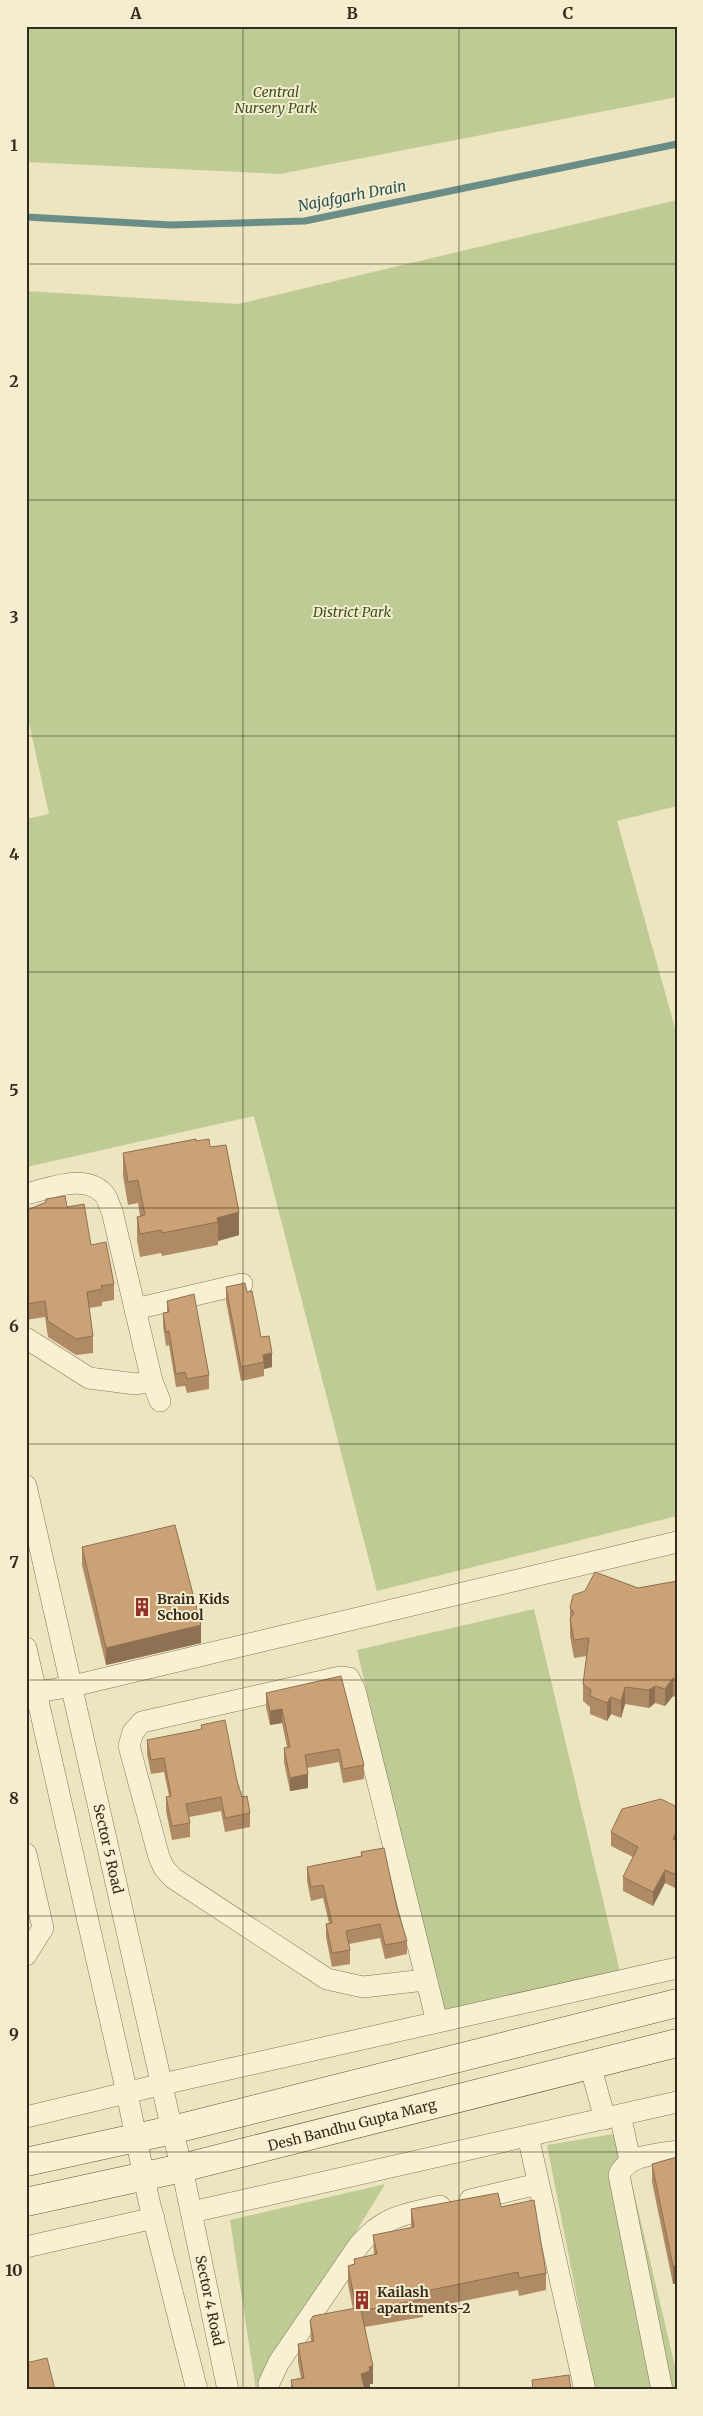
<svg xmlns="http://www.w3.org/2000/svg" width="703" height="2416" font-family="Merriweather,serif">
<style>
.green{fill:#bfcb94}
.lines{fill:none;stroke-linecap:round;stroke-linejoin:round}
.stream{stroke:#6a8d87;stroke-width:7}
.street-casing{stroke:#867458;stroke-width:22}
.secondary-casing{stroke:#67553b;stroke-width:29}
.street{stroke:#f8f0d2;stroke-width:21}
.secondary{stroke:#f8f0d2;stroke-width:28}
.wall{fill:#af8a65}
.shaded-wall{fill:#8e7153}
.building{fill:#cba176;stroke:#8e7153}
.grid{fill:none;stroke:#352b1c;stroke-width:1;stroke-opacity:0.55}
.labels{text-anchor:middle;stroke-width:4;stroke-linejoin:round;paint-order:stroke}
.park-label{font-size:14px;font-style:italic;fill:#425123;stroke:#f5edcf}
.poi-label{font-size:14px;font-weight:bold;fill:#352b1c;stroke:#f5edcf;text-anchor:start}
.street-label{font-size:14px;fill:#352b1c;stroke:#f5edcf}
.water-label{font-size:15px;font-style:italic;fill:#2c5455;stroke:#f5edcf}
.neatline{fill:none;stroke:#352b1c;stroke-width:2}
.grid-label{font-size:16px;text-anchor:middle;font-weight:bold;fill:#352b1c}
</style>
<rect width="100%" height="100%" fill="#ede4c0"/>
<g class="green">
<path d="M26,26h651v71l-397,77 -254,-12z"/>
<path d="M677,200v606l-60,15 60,214v481l-300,75 -123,-475 -228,51v-348l23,-5 -23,-105v-418l212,13z"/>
<path d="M534,1609l87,367 -178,41 -86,-367z"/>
<path d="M620,2133l57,242v15h-82l-48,-245z"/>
<path d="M385,2184l-125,206h-4l-26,-170z"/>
</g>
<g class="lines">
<path class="stream" d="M26,217l145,8 134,-4 372,-77"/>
<g class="street-casing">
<g id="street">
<path d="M26,1194c23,-5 58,-21 77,-1 5,4 6,13 9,18l40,170 8,20"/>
<path d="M135,1309l107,-25"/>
<path d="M26,1338l63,40 47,6 16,-3"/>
<path id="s1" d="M26,1486l146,644 10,38 46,222"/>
<path d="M26,1648l101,445 21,104 49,193"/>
<path d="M26,1694l47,-8 604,-144"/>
<path d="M26,1854l17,74 -17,27"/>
<path d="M425,1980l-62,7 -36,-8 -154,-101 -9,-10 -5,-11 -30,-111 4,-14 9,-10 198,-45 9,1 6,12 82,332"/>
<path d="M590,2065l15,54"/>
<path d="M620,2115l10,45"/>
<path d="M26,2117l137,-33 514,-116"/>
<path d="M528,2136l57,254"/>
<path d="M470,2200l68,-16"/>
<path d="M192,2212l485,-110"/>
<path d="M26,2247l128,-29"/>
<path d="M269,2390v-7l10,-21 80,-117c26,-30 44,-30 81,-39"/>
<path d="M662,2390l-43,-215c9,-21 37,-20 58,-24"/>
</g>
</g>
<g class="secondary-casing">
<g id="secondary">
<path d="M26,2162l146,-32 505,-127"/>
<path id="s2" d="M26,2202l156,-34 495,-125"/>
</g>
</g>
<use href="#street" class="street"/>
<use href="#secondary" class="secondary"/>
</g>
<g class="wall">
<path d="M196,1141l14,6 29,88 -21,6v4l-56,11 -1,-3 -21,4 -3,-17v-23l3,-1 -2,-13 -10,2 -5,-29v-23z"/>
<path d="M46,1199l21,8 24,38 23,39v16l-12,2v4l-13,2 4,28v17l-17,2 -28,-18 -3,-20 -19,3v-112l4,1 16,-7z"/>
<path d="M226,1287l21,5 14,45 11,30 -8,2v7l-23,5 -15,-80z"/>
<path d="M167,1301l42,74v14l-22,4 -2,-7 -9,1 -7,-42 -3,1 -3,-20v-13l4,-1z"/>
<path d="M82,1547l119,96 -95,22 -24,-100z"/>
<path d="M677,1581v117l-4,-2 -8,10 -10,-3 -6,5 -24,-4 -4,14 -10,-4 -4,7 -17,-7v-7l-7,-6v-17l4,-28 -13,2 -4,-22v-28l68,-20z"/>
<path d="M266,1693l98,72v14l-21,4 -4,-21 -32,6 1,20 -18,3 -6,-29v-14l3,-1 -5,-24 -12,2 -4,-18z"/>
<path d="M201,1725l36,56 5,16 8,16v14l-25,5 -4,-21 -32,6 1,6v14l-18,3 -6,-29v-14l3,-1 -5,-24 -13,2 -4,-20v-14l54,-10z"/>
<path d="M677,1807v82l-12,-6 -12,23 -30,-15v-14l10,-20 -22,-11v-14z"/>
<path d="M361,1852l36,56 10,33v13l-22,5 -5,-21 -31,6 1,6v14l-18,3 -6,-30v-13l3,-1 -6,-25 -12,3 -4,-20v-14l54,-11z"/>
<path d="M677,2157v126l-4,1 -21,-102v-18z"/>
<path d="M501,2207l45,66v17l-27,6 -1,-6 -95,19v8l-58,10 8,57h-3v5l-4,1h-75v-10l10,-2 -3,-16v-18l13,-2 -1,-21 43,-12 -5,-25v-18l6,-2v-5l20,-4 -1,-20 38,-7v-19z"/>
</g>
<g class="shaded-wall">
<path d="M239,1212v23l-21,6v-19l-1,-4z"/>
<path d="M272,1353v14l-8,2 -1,-14z"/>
<path d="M201,1625v18l-95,22v-17z"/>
<path d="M673,1678v18l-8,10v-17z"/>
<path d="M655,1686v17l-6,5v-18z"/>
<path d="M625,1687v17l-4,14v-17z"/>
<path d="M611,1697v17l-4,7v-18z"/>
<path d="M282,1709v14l-12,2v-14z"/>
<path d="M308,1774v14l-18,3v-13z"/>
<path d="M677,1830v14l-4,-5z"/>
<path d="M665,1870v13l-12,23v-14z"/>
<path d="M673,2266h4v17l-4,1z"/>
<path d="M373,2366v18h-3v5l-4,1h-5v-16l8,-7z"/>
</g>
<g class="building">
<path d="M196,1139v2l13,-2 1,8 16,-2 13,67 -22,6 1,4 -56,11 -1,-3 -21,4 -3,-17 8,-2 -7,-35 -10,2 -5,-29z"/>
<path d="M65,1196l2,11 17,-3 7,41 15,-3 8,42 -13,2 1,3 -15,3 6,44 -17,3 -28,-18 -3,-20 -19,3v-96l4,1 16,-7v-3z"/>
<path d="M245,1283l2,9 5,-1 9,46 8,-1 3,17 -9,2 1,7 -23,5 -15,-80z"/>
<path d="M194,1294l15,81 -22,4 -2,-7 -9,2 -7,-43 -3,1 -3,-19 6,-1 -2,-11z"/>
<path d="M175,1525l26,100 -95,23 -24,-101z"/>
<path d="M595,1572l43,16 39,-7v100l-4,-3 -8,11 -10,-3 -6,4 -24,-3 -4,14 -10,-4 -4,6 -17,-7 1,-6 -8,-6 6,-46 -15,2 -4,-21 4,-6 -4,-5 3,-13 12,-4z"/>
<path d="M341,1676l23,89 -21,4 -4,-20 -34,6 3,19 -18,4 -6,-30 6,-1 -8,-38 -12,2 -4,-18z"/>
<path d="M225,1720l12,61 5,16 5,-1 3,17 -25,5 -4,-21 -35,7 4,19 -18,3 -6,-29 5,-1 -7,-38 -13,2 -4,-20 55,-11 -1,-4z"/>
<path d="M661,1799l16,8v23l-4,9 4,2v34l-12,-5 -12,22 -30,-15 15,-30 -27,-15 11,-23z"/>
<path d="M384,1848l13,60 10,33 -22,4 -5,-21 -34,7 4,19 -18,3 -6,-29 6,-1 -9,-38 -12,2 -4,-20 55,-11 -1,-4z"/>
<path d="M677,2157v109h-4l-21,-102z"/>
<path d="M498,2193l3,14 33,-7 12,73 -27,5 -1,-6 -97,20 2,7 -62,12 12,55 -4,1 1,4 -9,3 4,16h-72l-2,-10 13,-2 -6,-34 16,-3 -4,-20 3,-5 43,-8 -8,-42 7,-2 -1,-5 23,-5 -4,-19 41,-8 -3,-18z"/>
<path d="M47,2358l8,32h-29v-27z"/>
<path d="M569,2375l2,15h-38l-1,-10z"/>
</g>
<path class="grid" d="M243,26v2364M459,26v2364M26,264h651M26,500h651M26,736h651M26,972h651M26,1208h651M26,1444h651M26,1680h651M26,1916h651M26,2152h651"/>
<defs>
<g id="building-bare" transform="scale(1.5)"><path d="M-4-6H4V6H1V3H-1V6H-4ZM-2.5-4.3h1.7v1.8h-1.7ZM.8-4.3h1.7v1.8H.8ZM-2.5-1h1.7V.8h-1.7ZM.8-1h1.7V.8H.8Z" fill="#943229" stroke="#f5edcf" stroke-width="2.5" paint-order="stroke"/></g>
</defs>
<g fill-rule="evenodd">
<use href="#building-bare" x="142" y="1607"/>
<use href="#building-bare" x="362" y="2300"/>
</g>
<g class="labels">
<g class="park-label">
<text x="276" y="97">Central<tspan x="276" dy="16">Nursery Park</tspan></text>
<text x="352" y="617">District Park</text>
</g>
<g class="poi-label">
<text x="157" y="1604">Brain Kids<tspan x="157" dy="16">School</tspan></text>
<text x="377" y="2297">Kailash<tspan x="377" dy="16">apartments-2</tspan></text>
</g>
<g class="street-label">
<text dy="5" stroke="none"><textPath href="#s1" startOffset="372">Sector 5 Road</textPath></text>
<text dy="5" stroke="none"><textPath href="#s2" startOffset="335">Desh Bandhu Gupta Marg</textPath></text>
<text dy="5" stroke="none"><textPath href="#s1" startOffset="835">Sector 4 Road</textPath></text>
</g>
<g class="water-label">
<text transform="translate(352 196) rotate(-11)" y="5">Najafgarh Drain</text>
</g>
</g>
<rect width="703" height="2416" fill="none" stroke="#f5edcf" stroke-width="55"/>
<rect x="28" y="28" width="648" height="2360" class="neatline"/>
<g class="grid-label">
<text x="136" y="19">A</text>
<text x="352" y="19">B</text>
<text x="568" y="19">C</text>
<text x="14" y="151">1</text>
<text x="14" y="387">2</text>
<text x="14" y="623">3</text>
<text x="14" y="860">4</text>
<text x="14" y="1096">5</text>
<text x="14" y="1332">6</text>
<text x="14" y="1568">7</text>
<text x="14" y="1804">8</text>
<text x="14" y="2040">9</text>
<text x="14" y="2276">10</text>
</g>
</svg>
